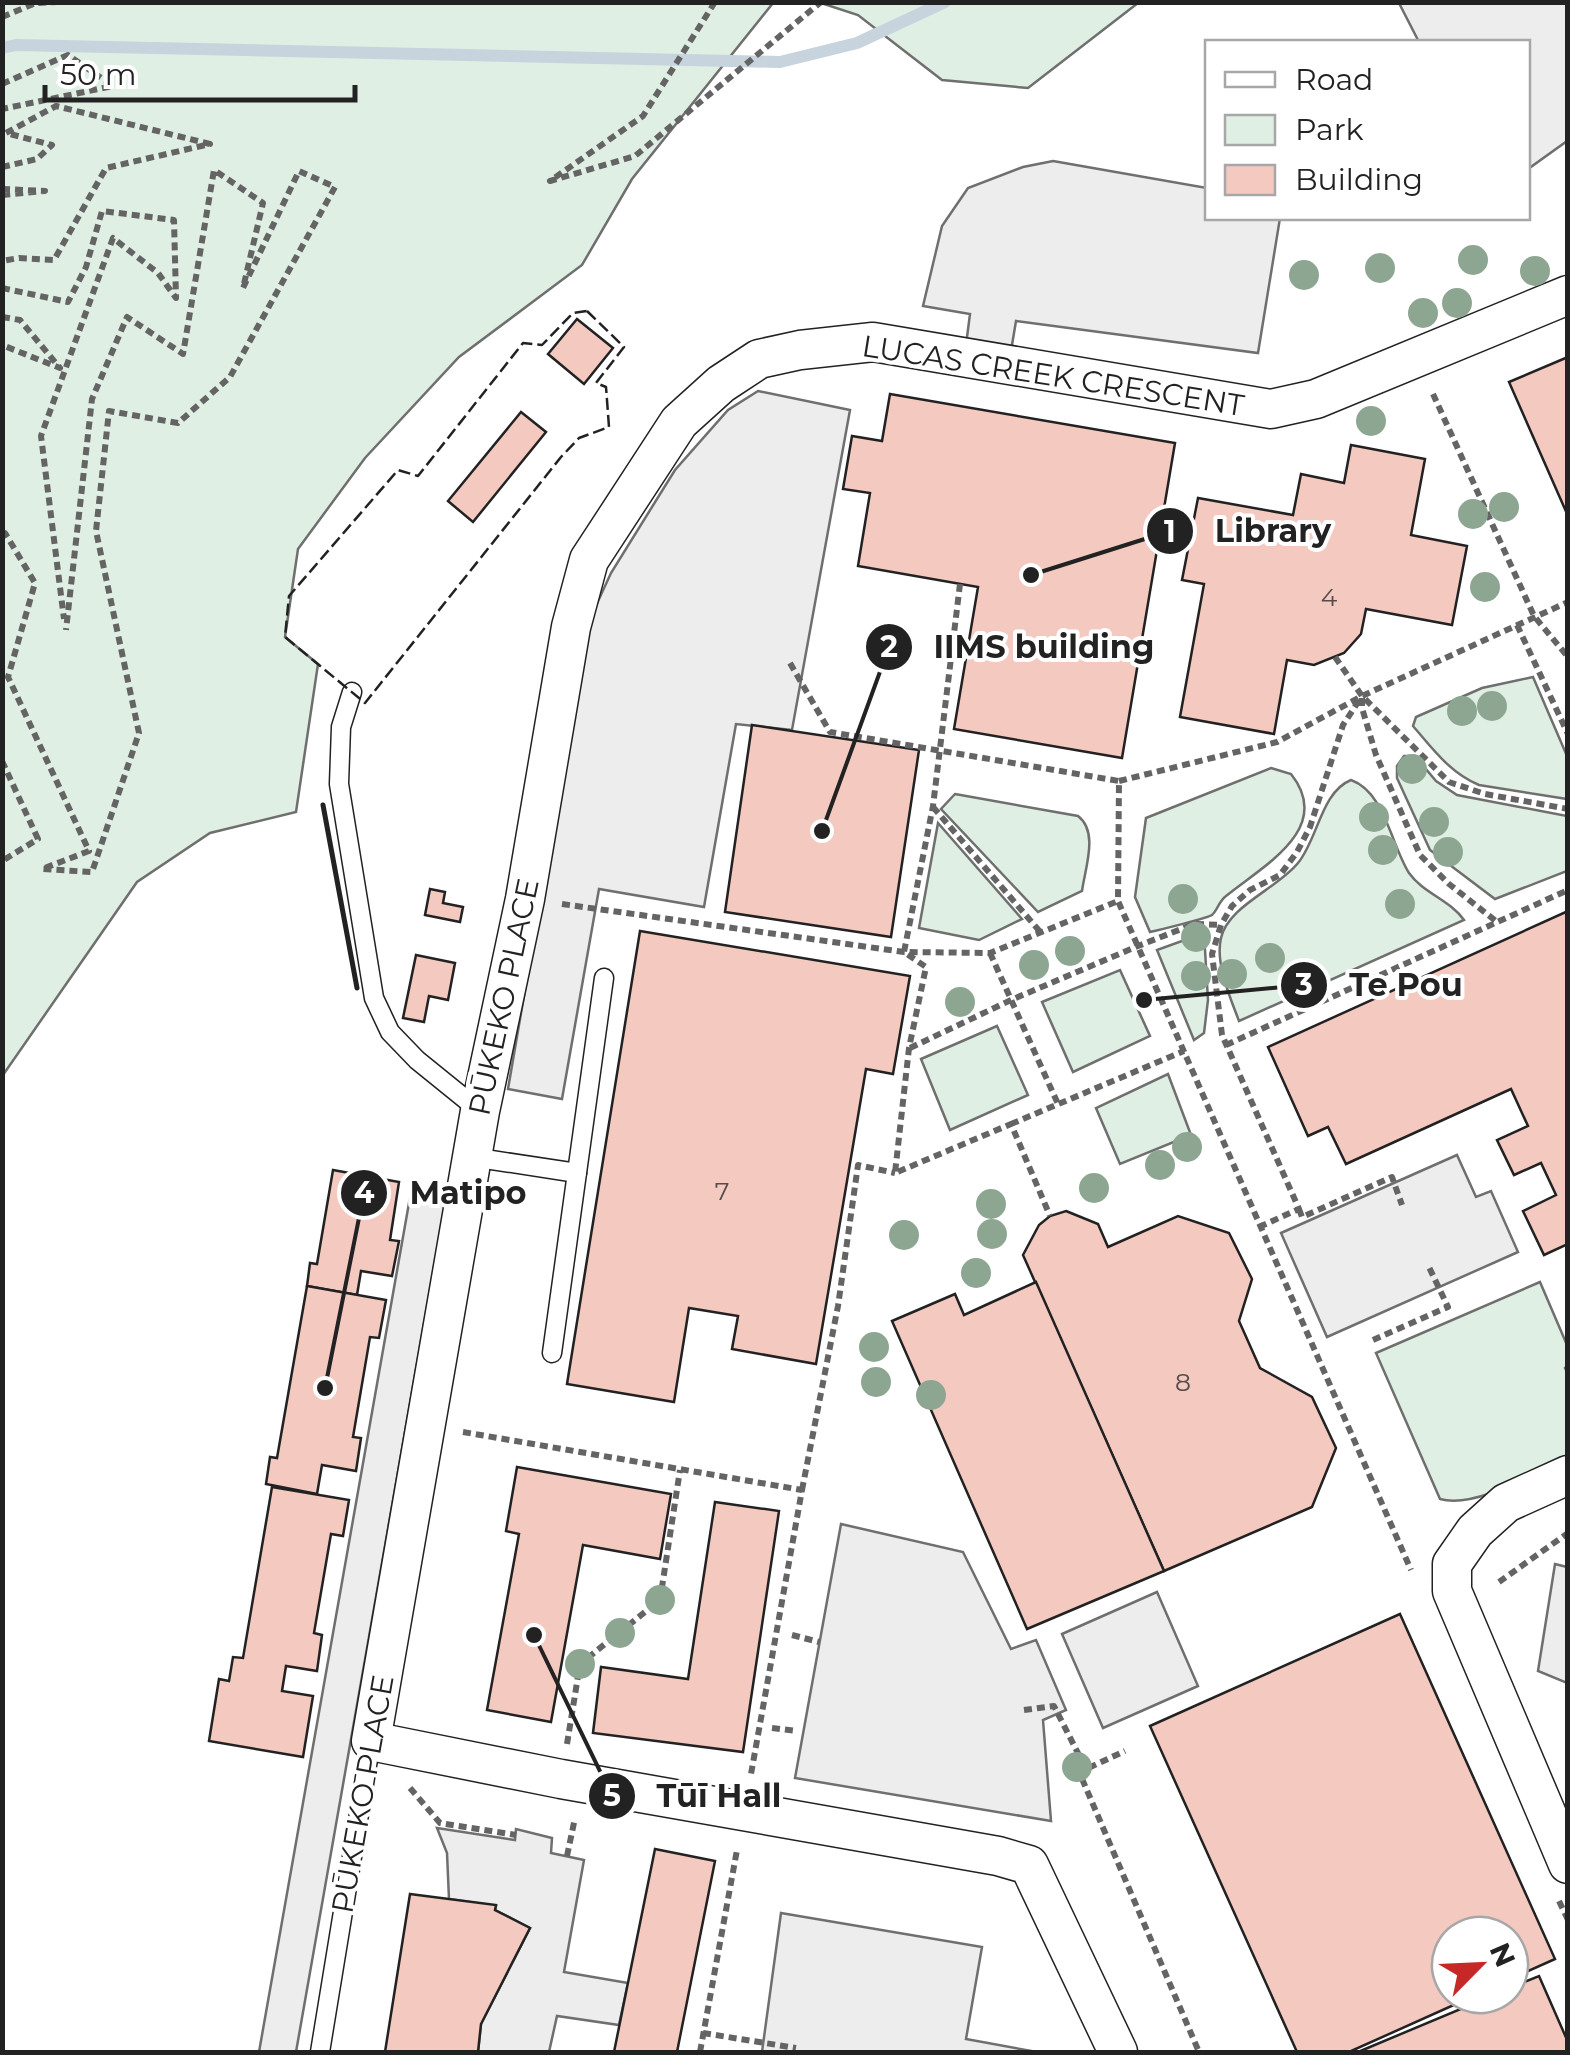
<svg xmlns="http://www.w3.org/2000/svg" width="1570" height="2055" font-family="Montserrat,sans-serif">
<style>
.green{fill:#e0efe3;stroke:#6f6f6f;stroke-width:2.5}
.parking{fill:#ededed;stroke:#6f6f6f;stroke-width:2.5}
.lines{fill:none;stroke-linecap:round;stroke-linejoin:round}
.stream{stroke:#c7d3dd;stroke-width:12}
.building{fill:#f3c9c0;stroke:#222;stroke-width:2.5}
.service-casing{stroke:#222;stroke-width:21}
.minor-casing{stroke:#222;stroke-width:41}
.path{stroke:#646464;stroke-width:6;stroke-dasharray:8 5;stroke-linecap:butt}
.service{stroke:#fff;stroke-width:18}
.minor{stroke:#fff;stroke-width:38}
.fence{stroke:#222;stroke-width:2.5;stroke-dasharray:12 5;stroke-linecap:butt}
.wall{stroke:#222;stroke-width:5}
.tree{fill:#8da692}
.labels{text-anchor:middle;stroke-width:8;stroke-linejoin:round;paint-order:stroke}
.number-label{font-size:25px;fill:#564c4a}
.street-label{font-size:30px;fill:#222;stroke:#fff}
.leader{fill:none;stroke:#222;stroke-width:4}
.callout-dot{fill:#222;stroke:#fff;stroke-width:4}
.mark-label{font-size:30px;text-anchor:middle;font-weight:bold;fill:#fff}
.callout-label{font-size:32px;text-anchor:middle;font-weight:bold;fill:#222;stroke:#fff;stroke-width:8;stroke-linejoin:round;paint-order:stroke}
</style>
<rect width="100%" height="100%" fill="#fff"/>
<g class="green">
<path d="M3,2l770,1 -141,176 -50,86 -123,92 -94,101 -67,91 -13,88 33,27 -22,148 -86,21 -73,49 -134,193z"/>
<path d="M821,3h317l-110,85 -86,-8 -84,-65z"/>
<path d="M1533,677l34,79v43l-88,-14c-29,-12 -46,-36 -66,-59l3,-9 66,-29z"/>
<path d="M1404,756h11l21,25 21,14 110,21v55l-72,28 -65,-49 -33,-72v-12z"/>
<path d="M1271,768l20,6c44,55 -30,93 -65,122 -7,5 -9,15 -14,19 -4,3 -53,15 -62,17l-15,-35 11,-79z"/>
<path d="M1351,780c34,12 40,65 58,93 14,20 41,27 55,47l-225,101c-9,-24 -24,-58 -18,-83 7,-32 56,-49 77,-75 20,-24 23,-71 53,-83z"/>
<path d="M955,794l123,22c21,16 7,52 4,75l-44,21 -97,-103z"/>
<path d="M938,823l84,96 -43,21 -60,-12z"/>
<path d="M1204,933l4,67 -4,33 -10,7 -37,-90z"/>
<path d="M1120,970l30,66 -77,36 -31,-70z"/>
<path d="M997,1026l31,69 -78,35 -29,-71z"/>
<path d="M1168,1074l23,61 -71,29 -24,-56z"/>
<path d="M1540,1282l27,63v21l-2,2 3,6 -1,84c-34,15 -91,51 -127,41l-64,-146z"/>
</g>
<g class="parking">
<path d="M1399,3h168v138l-39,28v-127h-109z"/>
<path d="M1053,161l154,27 1,30h72l-22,135 -242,-32 -5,30 -45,-6 4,-31 -47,-8 19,-80 26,-38 55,-21z"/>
<path d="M758,391l92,19 -58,320 -56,-6 -32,183 -105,-18 -37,210 -54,-10 80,-466 23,-50 64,-103 53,-60z"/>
<path d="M1457,1155l19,42 15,-6 27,61 -191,85 -46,-104z"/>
<path d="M412,1186l35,7 -151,859h-37z"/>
<path d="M841,1524l122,28 48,97 25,-9 30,70 -23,10 8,101 -256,-43z"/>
<path d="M1555,1564l12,3v116l-29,-12z"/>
<path d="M1157,1592l41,94 -95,42 -41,-94z"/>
<path d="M437,1828l78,12 1,-11 36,9 -1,15 33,7 -20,112 64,11 -9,42 -62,-9 -8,36h-71l3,-28 49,-96 -35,-18 1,-4 -47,-7 -2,-46z"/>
<path d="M781,1913l201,34 -16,92 71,13h-275z"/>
</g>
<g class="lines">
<path class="stream" d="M2,48l14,-3 764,17 77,-19 88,-41"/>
</g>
<g class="building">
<path d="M577,319l36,29 -29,36 -36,-30z"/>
<path d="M1568,357v159l-59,-134z"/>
<path d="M890,394l285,49 -53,315 -168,-29 24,-142 -120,-21 12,-73 -27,-4 9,-53 30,5z"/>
<path d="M521,412l25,20 -73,90 -25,-21z"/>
<path d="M1351,445l74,14 -14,76 56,11 -15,79 -86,-16 -5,25 -17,19 -30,12 -27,-5 -13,74 -94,-17 24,-133 -22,-4 16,-82 95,17 8,-41 43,9z"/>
<path d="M752,725l167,25 -28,187 -166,-25z"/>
<path d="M430,889l15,3 -2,11 20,4 -3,15 -35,-7z"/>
<path d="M1568,911v333l-24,11 -21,-44 33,-16 -15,-32 -27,12 -17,-35 31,-14 -17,-37 -165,75 -18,-37 -20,9 -40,-89z"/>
<path d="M640,931l270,45 -17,98 -27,-5 -50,295 -84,-15 6,-33 -49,-8 -15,94 -107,-18z"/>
<path d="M416,955l39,8 -7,37 -19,-4 -5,26 -21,-4z"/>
<path d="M333,1170l66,12 -9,58 9,1 -7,35 -31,-5 -4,24 -50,-9 3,-23 7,1z"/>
<path d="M1066,1211l32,13 10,23 70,-31 51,17 23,46 -13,42 21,47 52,29 24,51 -24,59 -148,64 -141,-316 16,-30 11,-9z"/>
<path d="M1036,1282l128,289 -137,58 -135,-308 63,-27 9,21z"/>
<path d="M307,1286l79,14 -7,38 -9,-1 -17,100 8,1 -5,33 -34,-6 -5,29 -51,-10 4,-27 7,1z"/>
<path d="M517,1467l154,27 -11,65 -77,-14 -32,177 -64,-12 32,-176 -13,-3z"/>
<path d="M272,1487l77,13 -6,36 -12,-2 -17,99 8,2 -5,36 -31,-5 -4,25 31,5 -10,61 -94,-16 10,-62 10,2 4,-24 10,1z"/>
<path d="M715,1502l64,9 -36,241 -150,-19 8,-66 87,12z"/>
<path d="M1400,1614l155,345 -45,20v-44h-60v60h26l-127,57h-52l-147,-326z"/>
<path d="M655,1849l60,12 -38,191h-63z"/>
<path d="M410,1894l86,11 -1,5 35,18 -49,96 -3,28h-93z"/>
<path d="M1539,1976l29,66v10h-210l136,-57h16v-7z"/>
</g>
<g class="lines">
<g class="service-casing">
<g id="service">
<path d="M352,692l-11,35 -2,57 35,214 16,34 27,28 63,51"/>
<path d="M472,1157l105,16"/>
<path d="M552,1353l52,-375"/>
<path d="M320,2052l51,-311"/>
</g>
</g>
<g class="minor-casing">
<g id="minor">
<path d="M1568,1475l-62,28 -31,28 -23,33v27l116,273"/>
<path d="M1118,2052l-89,-187 -31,-9 -437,-77 -190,-38 109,-630 45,-212 46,-272 18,-67 90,-138 42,-38 38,-25 41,-9 73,-8 398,67 45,-10 252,-104"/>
</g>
</g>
<g class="path">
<path d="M715,2l-72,114 -93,65 85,-25 186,-154"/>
<path d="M2,17l34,-14 21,-1"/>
<path d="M2,84l66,-29 45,31 -111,23"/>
<path d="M2,167l35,-8 15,-14 -46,-12 50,-27 154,38 -104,24 -52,92 -35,-2 -17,3"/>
<path d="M2,189l43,2 -43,4"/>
<path d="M2,288l66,14 18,-35 16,-56 72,9 2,78 -18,-25 -45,-35 -72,198 23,183"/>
<path d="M2,317l18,3 40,48 -58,-23"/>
<path d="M1433,394l101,222 34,41"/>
<path d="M2,534l3,-1 30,50 -27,94 81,174 -47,18 50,3 47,-139 -43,-202 13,-120 69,12 52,-46 105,-190 -36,-16 -56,117 20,-85 -49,-33 -31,184 -56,-37 -35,82 -26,231"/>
<path d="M960,584l-27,222 -29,146 22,15 -17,81 -14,125 116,-49 39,92"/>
<path d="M1517,625l51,109"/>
<path d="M1335,657l27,39 87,86 36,12 83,15"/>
<path d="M790,663l40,69 289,49 -1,120 293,669"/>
<path d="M1362,698v10l14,47 44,100 29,29 48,38"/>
<path d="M2,761l36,78 -36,22"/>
<path d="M1119,781l158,-39 85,-46 206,-94"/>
<path d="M933,807l109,127"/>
<path d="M562,904l342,48 86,1 128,-52"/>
<path d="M990,953l68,151"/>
<path d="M1226,1045l342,-155"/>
<path d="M910,1048l101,-48 127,-54 56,-22 27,1"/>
<path d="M1011,1124l173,-73"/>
<path d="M1299,1209l3,8 90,-40 10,28"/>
<path d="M1259,1227l40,-18 -77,-174 -10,-81 9,-29 11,-19 18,-16 30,-15 17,-23 13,-25 33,-102 19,-29"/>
<path d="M1373,1340l75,-33 -20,-42"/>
<path d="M463,1432l339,58 -51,284"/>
<path d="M802,1490l36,-184 20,-141 37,8"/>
<path d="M1499,1582l69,-49"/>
<path d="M792,1635l27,7"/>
<path d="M1024,1710l30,-4 32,63 39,-18"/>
<path d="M772,1728l25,3"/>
<path d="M567,1744l13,-80 80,-64 20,-130"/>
<path d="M1077,1767l122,285"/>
<path d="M410,1788l30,35 76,12"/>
<path d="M567,1856l8,-38"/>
<path d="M1559,1901l9,19"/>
<path d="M703,2033l93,15"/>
<path d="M700,2052l37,-202"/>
</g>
<use href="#service" class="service"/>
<use href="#minor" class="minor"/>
<path class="fence" d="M587,311l37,36 -28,36 10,4 3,40 -30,11 -18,19 -196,246 -80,-66 4,-41 109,-126 20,6 105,-133 19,2 31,-32z"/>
<path class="wall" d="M323,805l34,183"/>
</g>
<g class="tree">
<circle cx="1473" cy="260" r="15"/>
<circle cx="1380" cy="268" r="15"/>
<circle cx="1535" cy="271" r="15"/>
<circle cx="1304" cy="275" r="15"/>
<circle cx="1457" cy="303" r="15"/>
<circle cx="1423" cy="313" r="15"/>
<circle cx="1371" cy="421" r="15"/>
<circle cx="1504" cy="507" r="15"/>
<circle cx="1473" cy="514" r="15"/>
<circle cx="1485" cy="587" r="15"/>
<circle cx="1492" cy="706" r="15"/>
<circle cx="1462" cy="711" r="15"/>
<circle cx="1412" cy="769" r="15"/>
<circle cx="1374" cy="817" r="15"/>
<circle cx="1434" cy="822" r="15"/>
<circle cx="1383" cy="850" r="15"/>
<circle cx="1448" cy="852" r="15"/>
<circle cx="1183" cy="899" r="15"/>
<circle cx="1400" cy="904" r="15"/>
<circle cx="1196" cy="937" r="15"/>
<circle cx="1070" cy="951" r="15"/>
<circle cx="1270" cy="958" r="15"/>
<circle cx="1034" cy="965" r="15"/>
<circle cx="1232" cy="974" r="15"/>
<circle cx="1196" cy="976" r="15"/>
<circle cx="960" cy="1002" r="15"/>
<circle cx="1187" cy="1147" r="15"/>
<circle cx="1160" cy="1165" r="15"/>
<circle cx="1094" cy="1188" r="15"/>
<circle cx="991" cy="1204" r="15"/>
<circle cx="992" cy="1234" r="15"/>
<circle cx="904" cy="1235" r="15"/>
<circle cx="976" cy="1273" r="15"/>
<circle cx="874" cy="1347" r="15"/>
<circle cx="876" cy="1382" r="15"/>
<circle cx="931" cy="1395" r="15"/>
<circle cx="660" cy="1600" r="15"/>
<circle cx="620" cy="1633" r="15"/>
<circle cx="580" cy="1664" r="15"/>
<circle cx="1077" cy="1767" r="15"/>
</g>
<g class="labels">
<g class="number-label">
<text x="1329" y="606">4</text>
<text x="722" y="1200">7</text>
<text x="1183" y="1391">8</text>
</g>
<g class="street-label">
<text transform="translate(1053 376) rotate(9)" y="10">LUCAS CREEK CRESCENT</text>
<text transform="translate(504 997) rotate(-78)" y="10">PŪKEKO PLACE</text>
<text transform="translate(363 1794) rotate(-80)" y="10">PŪKEKO PLACE</text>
</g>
</g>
<path class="leader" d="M1031 575L1170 531M822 831L889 647M1144 1000L1304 985M325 1388L364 1193M534 1635L612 1796"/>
<g class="callout-dot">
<circle cx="1031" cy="575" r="10"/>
<circle cx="822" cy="831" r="10"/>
<circle cx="1144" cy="1000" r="10"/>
<circle cx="325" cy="1388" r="10"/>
<circle cx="534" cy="1635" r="10"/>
<circle cx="1170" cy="531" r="25"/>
<circle cx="889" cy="647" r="25"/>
<circle cx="1304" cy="985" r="25"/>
<circle cx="364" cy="1193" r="25"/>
<circle cx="612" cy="1796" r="25"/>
</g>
<g class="mark-label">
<text x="1170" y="542">1</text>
<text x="889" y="657">2</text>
<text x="1304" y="995">3</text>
<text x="364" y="1203">4</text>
<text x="612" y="1806">5</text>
</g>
<g class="callout-label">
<text x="1273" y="542">Library</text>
<text x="1044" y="658">IIMS building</text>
<text x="1406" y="996">Te Pou</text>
<text x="468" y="1204">Matipo</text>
<text x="719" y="1807">Tūī Hall</text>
</g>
<rect width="1570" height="2055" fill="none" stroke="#222222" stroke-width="10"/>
<rect x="1205" y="40" width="325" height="180" fill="#ffffff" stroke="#a7a7a7" stroke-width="2.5"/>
<rect x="1225" y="72" width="50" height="15" fill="#ffffff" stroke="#a7a7a7" stroke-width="2.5"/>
<text x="1295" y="90" font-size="30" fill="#222222">Road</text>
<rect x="1225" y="115" width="50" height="30" fill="#e0efe3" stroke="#a7a7a7" stroke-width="2.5"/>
<text x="1295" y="140" font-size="30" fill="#222222">Park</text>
<rect x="1225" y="165" width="50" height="30" fill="#f3c9c0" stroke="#a7a7a7" stroke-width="2.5"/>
<text x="1295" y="190" font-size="30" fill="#222222">Building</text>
<g transform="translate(1480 1965) rotate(66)"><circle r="48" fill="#ffffff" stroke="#a7a7a7" stroke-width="2.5"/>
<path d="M0-8L18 38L0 25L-18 38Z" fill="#c62828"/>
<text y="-15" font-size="28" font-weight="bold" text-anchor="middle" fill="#222222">N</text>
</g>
<path d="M45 85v15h310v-15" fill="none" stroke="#222222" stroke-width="5"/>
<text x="60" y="85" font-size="30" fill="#222222" stroke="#ffffff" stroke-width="8" paint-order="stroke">50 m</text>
</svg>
